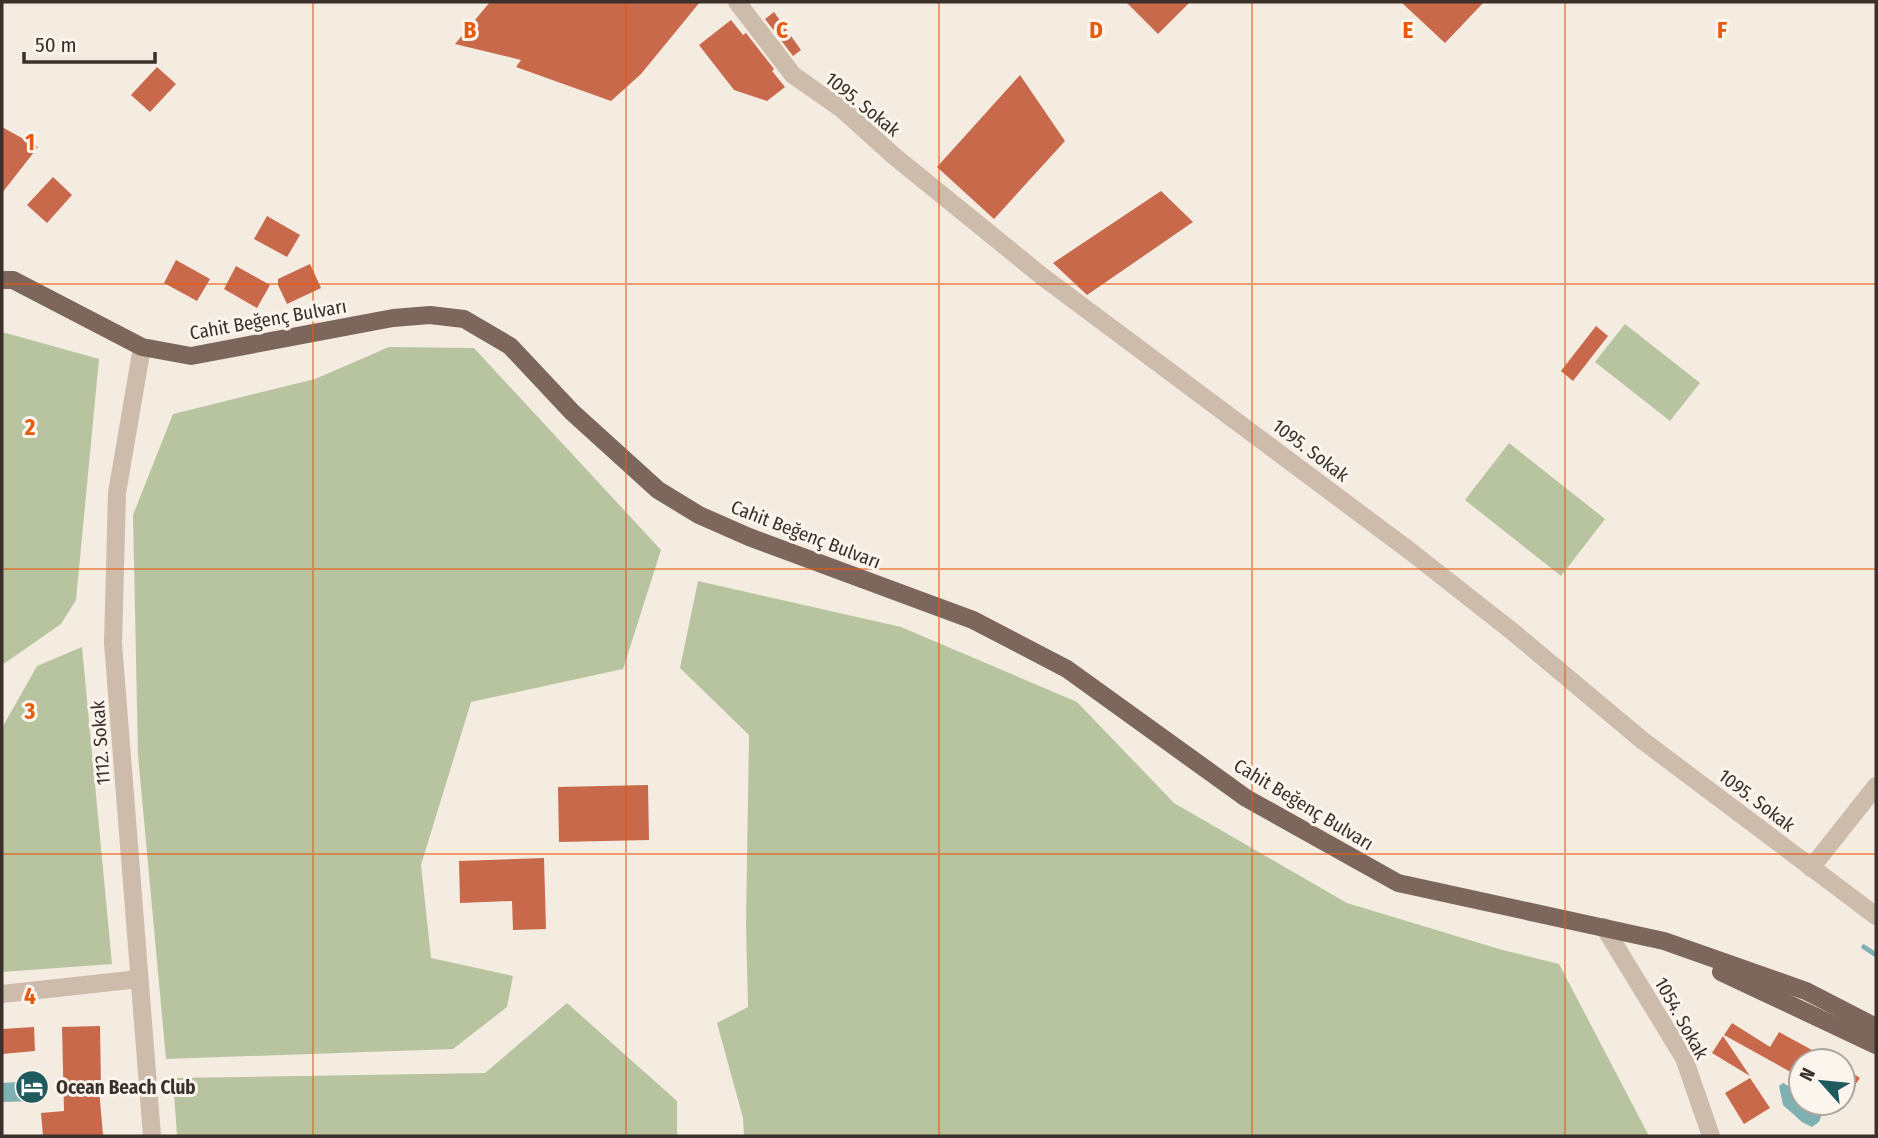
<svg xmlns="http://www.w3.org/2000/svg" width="1878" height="1138" font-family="'Fira Sans Condensed',sans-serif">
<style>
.green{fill:#b8c4a0}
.water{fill:#7fb0b2}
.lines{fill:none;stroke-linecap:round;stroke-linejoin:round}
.stream{stroke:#7fb0b2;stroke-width:5}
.building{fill:#c8694b}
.minor{stroke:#cdbbac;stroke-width:18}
.major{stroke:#7d675c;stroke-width:18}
.grid{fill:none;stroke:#e8590c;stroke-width:2;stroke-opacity:0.55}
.labels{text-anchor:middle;stroke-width:6;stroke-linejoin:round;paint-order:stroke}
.street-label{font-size:19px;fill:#3b302b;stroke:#fbf5ee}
.poi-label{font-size:19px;font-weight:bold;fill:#3b302b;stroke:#fbf5ee;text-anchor:start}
.grid-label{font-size:23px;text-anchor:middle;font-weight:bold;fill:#e8590c;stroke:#fbf5ee;stroke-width:6;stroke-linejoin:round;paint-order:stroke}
</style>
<rect width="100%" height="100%" fill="#f4ebe1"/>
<g class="green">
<path d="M1625,324l75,59 -30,38 -75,-59z"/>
<path d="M2,332l97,27 -23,241 -15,24 -59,41z"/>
<path d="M389,347l85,1 187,202 -38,119 -152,33 -50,163 10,93 82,18 -6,31 -54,42 -287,10 -28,-304 -5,-240 40,-101 142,-35z"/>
<path d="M1509,443l96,76 -44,57 -96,-76z"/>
<path d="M698,581l203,46 176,75 97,101 173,100 152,46 60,15 90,172h-905l-1,-18 -26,-95 31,-16 -2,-82 3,-190 -69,-67z"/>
<path d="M82,647l30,317 -110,8v-244l35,-62z"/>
<path d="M567,1003l110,98v35h-500l-4,-58 312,-5z"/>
</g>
<g class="water">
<path d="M36,1081v20l-34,1v-19z"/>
<path d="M1783,1083l18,10v10l17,2 4,9 -3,8 -7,5 -10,-5 -19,-17 -4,-19z"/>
</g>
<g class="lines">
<path class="stream" d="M1864,947l12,8"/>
</g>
<g class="building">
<path d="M490,2h210l-59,72 -30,27 -95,-34 5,-7 -66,-16z"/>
<path d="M1126,2h64l-32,32z"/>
<path d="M1401,2h83l-39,41z"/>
<path d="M774,12l27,38 -8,6 -28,-37z"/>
<path d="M731,20l12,15 3,-2 28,36 -2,2 13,16 -18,14 -33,-11 -35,-45z"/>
<path d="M157,67l19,17 -26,28 -19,-17z"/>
<path d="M1020,75l45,66 -71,78 -57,-52z"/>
<path d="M2,127l36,20 -36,46z"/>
<path d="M53,177l19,18 -25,28 -20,-18z"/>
<path d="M1161,191l32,31 -106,73 -34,-32z"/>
<path d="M267,216l33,19 -13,22 -33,-18z"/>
<path d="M176,260l34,19 -13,22 -33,-18z"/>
<path d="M310,264l11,24 -34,16 -9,-19v-6z"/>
<path d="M236,266l34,19 -13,23 -33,-19z"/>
<path d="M1596,326l12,10 -35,45 -12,-10z"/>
<path d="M648,785l1,55 -90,2 -1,-55z"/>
<path d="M544,858l2,71 -33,1 -1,-29 -52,2 -1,-42z"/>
<path d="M1732,1023l38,24 9,-15 53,29h-31l-5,14 -72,-40z"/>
<path d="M100,1026l1,63h-2l4,46 -60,1 -2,-23 23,-2 -2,-84z"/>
<path d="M34,1027l1,24 -33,3v-25z"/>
<path d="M1723,1036l27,40 -38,-23z"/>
<path d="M1843,1067l17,11 -17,24z"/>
<path d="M1750,1078l20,30 -26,16 -19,-31z"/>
</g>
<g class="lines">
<g class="minor">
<path d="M737,2l56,73 50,35 51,46 149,121 367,274 103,81 129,108 234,176"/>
<path d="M142,347l-25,146 -4,150 39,493"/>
<path d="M1811,868l65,-82"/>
<path d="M1604,927l80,131 27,78"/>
<path d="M2,994l137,-15"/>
</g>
<g class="major">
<path d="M2,280h11l129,67 49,9 202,-38 37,-3 34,4 46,27 62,66 86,78 41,25 50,22 224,83 94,49 179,129 152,85 266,58 142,50 70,36"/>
<path d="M1721,972l155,73"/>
</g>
</g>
<path class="grid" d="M313,2v1134M626,2v1134M939,2v1134M1252,2v1134M1565,2v1134M2,284h1874M2,569h1874M2,854h1874"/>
<defs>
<g id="hotel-disc" transform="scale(1.75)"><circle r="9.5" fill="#1f5a5e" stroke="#fbf5ee"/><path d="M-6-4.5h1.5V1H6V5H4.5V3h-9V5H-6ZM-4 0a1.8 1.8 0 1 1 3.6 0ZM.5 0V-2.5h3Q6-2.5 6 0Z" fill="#fff"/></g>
</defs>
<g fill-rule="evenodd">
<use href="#hotel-disc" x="32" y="1087"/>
</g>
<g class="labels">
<g class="street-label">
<text transform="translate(863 104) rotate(39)" y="7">1095. Sokak</text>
<text transform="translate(268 319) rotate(-10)" y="7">Cahit Beğenç Bulvarı</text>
<text transform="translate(1311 450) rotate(37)" y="7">1095. Sokak</text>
<text transform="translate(806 534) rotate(21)" y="7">Cahit Beğenç Bulvarı</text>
<text transform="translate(100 743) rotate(-94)" y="7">1112. Sokak</text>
<text transform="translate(1757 800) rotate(37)" y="7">1095. Sokak</text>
<text transform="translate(1304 804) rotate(31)" y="7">Cahit Beğenç Bulvarı</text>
<text transform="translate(1682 1018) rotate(61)" y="7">1054. Sokak</text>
</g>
<g class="poi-label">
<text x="56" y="1094">Ocean Beach Club</text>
</g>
</g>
<g class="grid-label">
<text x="470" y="38">B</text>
<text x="782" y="38">C</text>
<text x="1096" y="38">D</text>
<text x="1408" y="38">E</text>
<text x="1722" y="38">F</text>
<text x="30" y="150">1</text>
<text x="30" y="435">2</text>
<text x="30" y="719">3</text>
<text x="30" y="1004">4</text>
</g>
<rect width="1878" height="1138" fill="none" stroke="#3b302b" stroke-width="7"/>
<g transform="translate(1822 1082) rotate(297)"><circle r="33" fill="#fbf5ee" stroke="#aea6a0" stroke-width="2"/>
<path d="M0-5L12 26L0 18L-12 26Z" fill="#1f5a5e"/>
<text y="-10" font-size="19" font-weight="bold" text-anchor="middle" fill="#3b302b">N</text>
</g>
<path d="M24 52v10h131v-10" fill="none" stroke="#3b302b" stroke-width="3.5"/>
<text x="35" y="52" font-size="21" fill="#3b302b" stroke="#fbf5ee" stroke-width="5" paint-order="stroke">50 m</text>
</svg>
